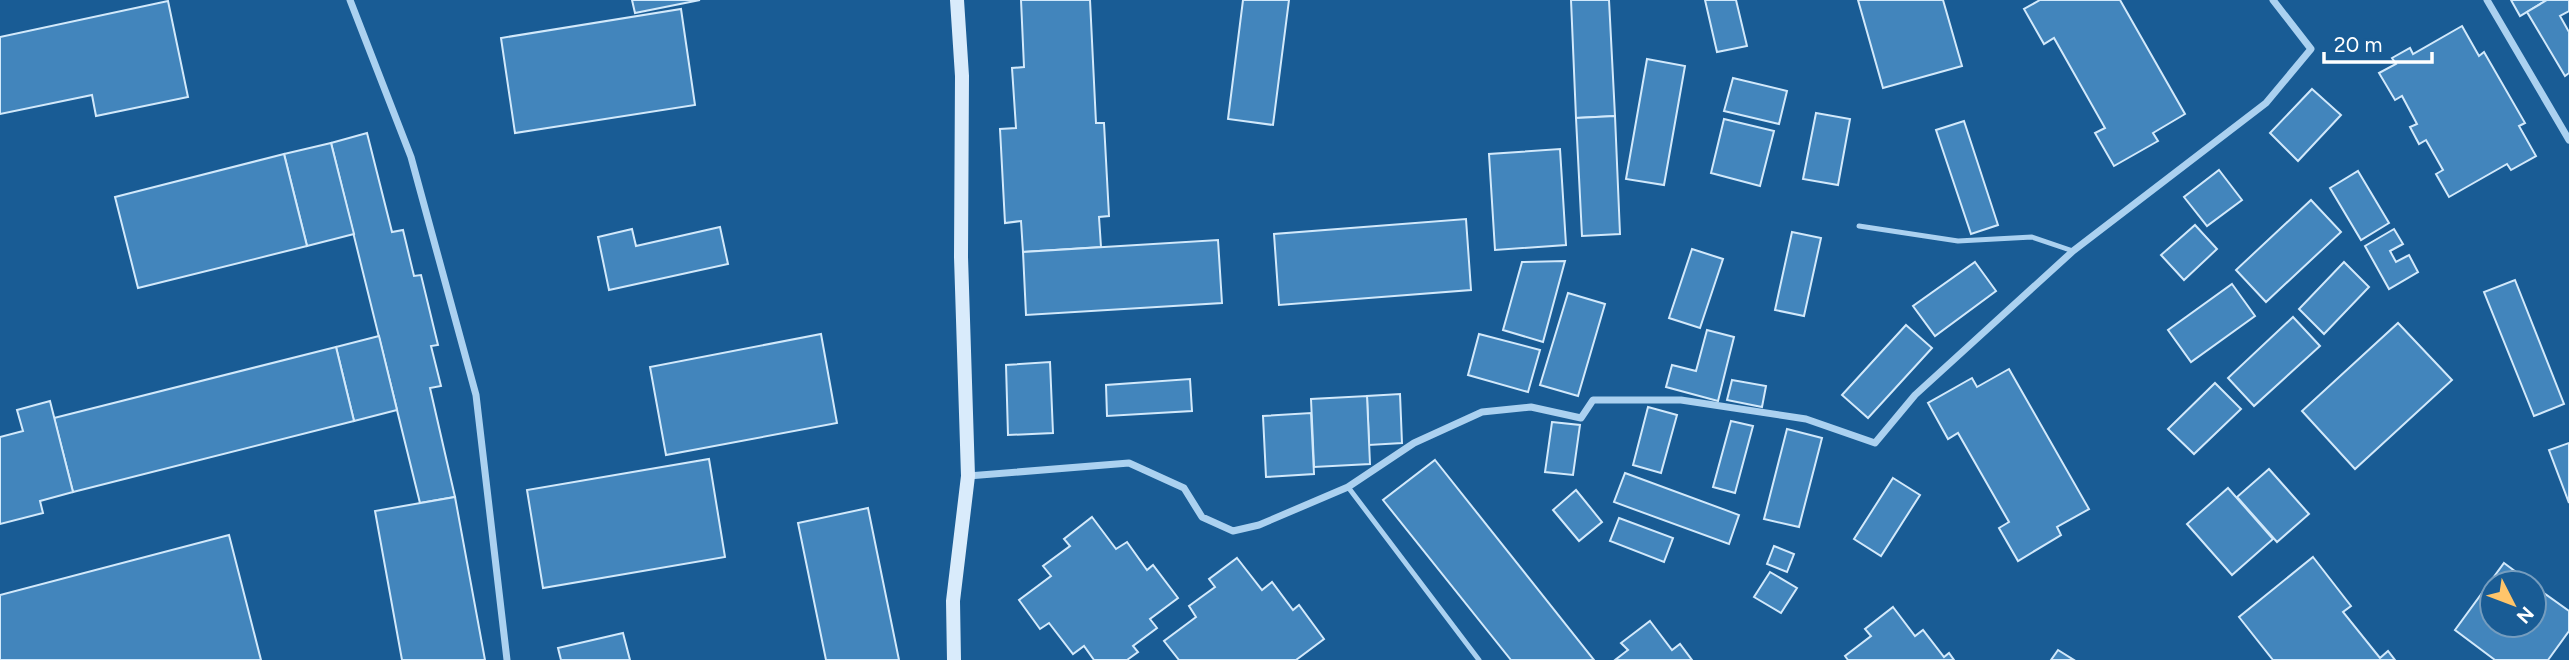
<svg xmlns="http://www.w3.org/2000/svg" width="2569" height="660" font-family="Figtree,sans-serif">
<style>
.building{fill:#4285bc;stroke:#d2e9fb;stroke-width:2}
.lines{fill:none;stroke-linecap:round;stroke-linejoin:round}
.lane{stroke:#abd1f0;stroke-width:5}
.street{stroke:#abd1f0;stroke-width:7}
.secondary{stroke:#d9ebfb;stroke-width:14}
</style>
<rect width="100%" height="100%" fill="#195c95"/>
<g class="building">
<path d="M632,0h68l-65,13z"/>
<path d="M1021,0h69l6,123h8l5,93 -10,1 2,30 -78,5 -2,-31 -16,2 -5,-94 16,-1 -4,-60 12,-1z"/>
<path d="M1243,0h46l-16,125 -45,-6z"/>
<path d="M1571,0h38l6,116 -39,2z"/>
<path d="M1705,0h31l11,46 -30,6z"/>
<path d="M1858,0h85l19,66 -79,22z"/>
<path d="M2040,0h80l65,114 -32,19 5,8 -44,25 -19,-33 10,-5 -51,-90 -10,6 -20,-35z"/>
<path d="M2511,0h36l-27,16z"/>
<path d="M2547,0h22v11l-9,5 9,16v41l-4,3 -38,-64z"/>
<path d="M168,1l20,96 -92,19 -4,-21 -92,19v-77z"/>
<path d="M681,9l14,96 -180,28 -14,-95z"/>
<path d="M2462,26l17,30 5,-4 41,71 -6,3 17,30 -25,14 -4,-6 -58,33 -13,-23 7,-4 -17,-30 -7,4 -9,-17 7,-3 -15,-28 -7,4 -16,-27 17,-9 -4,-6 18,-10 3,6z"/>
<path d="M1647,59l38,7 -21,119 -38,-6z"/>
<path d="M1733,78l54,13 -8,33 -55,-13z"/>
<path d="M2312,89l29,26 -43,46 -28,-28z"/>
<path d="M1816,113l34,6 -12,66 -35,-6z"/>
<path d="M1615,116l5,118 -38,2 -6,-118z"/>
<path d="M1724,119l50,12 -14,55 -49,-13z"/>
<path d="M1964,121l34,104 -27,9 -35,-104z"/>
<path d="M367,133l25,99 11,-2 11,46 7,-1 17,70 -7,1 10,40 -11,2 25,109 -35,6 -89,-360z"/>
<path d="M331,143l23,91 -47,12 -23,-92z"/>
<path d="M1560,149l6,96 -71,5 -6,-96z"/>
<path d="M284,154l23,92 -169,42 -23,-91z"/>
<path d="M2219,170l23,30 -35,26 -23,-29z"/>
<path d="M2358,171l31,52 -28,17 -31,-52z"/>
<path d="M2311,200l30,32 -75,70 -30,-32z"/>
<path d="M1466,219l5,71 -192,15 -5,-71z"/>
<path d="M2195,225l22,24 -33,31 -23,-25z"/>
<path d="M720,227l8,37 -119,26 -11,-53 34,-8 4,17z"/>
<path d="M2394,229l9,15 -13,7 6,11 13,-7 9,17 -29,17 -24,-43z"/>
<path d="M1792,232l29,6 -17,78 -29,-6z"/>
<path d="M1218,240l4,63 -196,12 -3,-63z"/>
<path d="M1692,249l31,10 -23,69 -31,-10z"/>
<path d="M1565,261l-22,81 -40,-12 19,-68z"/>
<path d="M1975,262l21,29 -61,45 -22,-30z"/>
<path d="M2344,262l25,25 -45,47 -25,-25z"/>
<path d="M2515,280l49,124 -30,12 -50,-124z"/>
<path d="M2232,284l23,32 -64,46 -23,-32z"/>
<path d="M1568,293l37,11 -27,92 -38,-11z"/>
<path d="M2293,317l27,29 -66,60 -26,-28z"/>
<path d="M2398,323l54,57 -97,89 -53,-58z"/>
<path d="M1906,325l26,23 -64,70 -26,-23z"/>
<path d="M1707,330l27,7 -16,64 -52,-14 6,-22 24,6z"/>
<path d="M821,334l16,89 -171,32 -16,-88z"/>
<path d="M1479,334l61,16 -12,42 -60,-17z"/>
<path d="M379,336l18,74 -43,11 -18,-74z"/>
<path d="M336,347l18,74 -281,71 -19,-74z"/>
<path d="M1050,362l3,71 -45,2 -2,-70z"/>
<path d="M2009,369l80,140 -32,18 4,8 -43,26 -19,-33 10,-6 -51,-89 -10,6 -20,-36 44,-25 5,9z"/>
<path d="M1190,379l2,32 -85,5 -1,-31z"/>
<path d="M1732,380l34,6 -4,21 -35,-7z"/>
<path d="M2215,383l26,26 -47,45 -26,-25z"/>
<path d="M1400,394l2,49 -33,2 -2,-49z"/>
<path d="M1367,396l3,68 -56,3 -3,-68z"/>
<path d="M50,401l23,91 -33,9 3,12 -43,11v-87l23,-6 -6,-21z"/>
<path d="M1648,407l29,8 -16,58 -28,-8z"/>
<path d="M1311,413l3,61 -48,3 -3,-61z"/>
<path d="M1731,421l22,5 -18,67 -22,-6z"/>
<path d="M1552,422l28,3 -7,50 -28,-3z"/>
<path d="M1787,429l35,9 -23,89 -35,-8z"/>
<path d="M2569,443v60l-20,-53z"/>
<path d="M709,459l16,98 -182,31 -16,-98z"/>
<path d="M1435,460l159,200h-83l-128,-160z"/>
<path d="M2269,469l40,45 -32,28 -40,-45z"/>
<path d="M1625,473l114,42 -10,29 -115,-42z"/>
<path d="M1893,478l27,17 -39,61 -27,-17z"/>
<path d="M2228,488l45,51 -41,36 -45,-51z"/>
<path d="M1576,490l26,32 -23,19 -26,-31z"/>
<path d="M455,497l30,163h-83l-27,-149z"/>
<path d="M868,508l31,152h-73l-28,-137z"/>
<path d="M1092,517l24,32 11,-7 20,28 6,-5 25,33 -28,21 7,9 -24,18 5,6 -11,8h-33l-10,-14 -11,8 -24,-31 -9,6 -21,-29 32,-24 -8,-10 27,-20 -6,-7z"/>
<path d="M1619,518l54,20 -9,24 -54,-21z"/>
<path d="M229,535l32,125h-261v-65z"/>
<path d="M1774,546l20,8 -7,18 -20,-8z"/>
<path d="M2313,557l38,49 -8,6 37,46 8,-7 7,9h-122l-34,-43z"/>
<path d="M1237,558l25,32 10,-8 21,28 6,-5 25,34 -28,21h-117l-15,-19 32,-24 -7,-11 26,-19 -6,-8z"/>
<path d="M2504,563l27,20h-39v42h42v-39l35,25v20l-21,29h-53l-40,-30z"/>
<path d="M1770,572l27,16 -16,25 -27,-16z"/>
<path d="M1893,607l22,29 8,-6 21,27 5,-4 5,7h-106l-3,-4 26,-20 -6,-7z"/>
<path d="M1650,621l22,29 8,-6 12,16h-77l13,-10 -7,-7z"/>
<path d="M623,633l7,27h-69l-3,-12z"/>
<path d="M2058,650l16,10h-23z"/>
</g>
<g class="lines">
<g class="lane">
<path d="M1859,226l99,15 74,-4 41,14"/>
<path d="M1348,487l131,173"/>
</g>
<g class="street">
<path d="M350,0l61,157 65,238 31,265"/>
<path d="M2487,0l82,140"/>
<path d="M968,476l161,-13 55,25 18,29 31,14 26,-6 89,-38 66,-44 68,-31 49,-5 50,11 12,-18h88l125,19 69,24 40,-48 158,-144 193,-148 45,-54 -38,-49"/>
</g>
<path class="secondary" d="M954,660l-1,-59 15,-125 -7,-219 1,-181 -5,-76"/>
</g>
<g transform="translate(2513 604) rotate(132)"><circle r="33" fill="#195c95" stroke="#759dbf" stroke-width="2"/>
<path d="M0-5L12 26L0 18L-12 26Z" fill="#ffc56a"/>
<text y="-10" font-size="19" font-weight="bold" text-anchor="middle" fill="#ffffff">N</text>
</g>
<path d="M2324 52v10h108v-10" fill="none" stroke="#ffffff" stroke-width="3.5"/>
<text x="2334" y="52" font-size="21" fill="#ffffff" stroke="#195c95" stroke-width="5" paint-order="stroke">20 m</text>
</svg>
